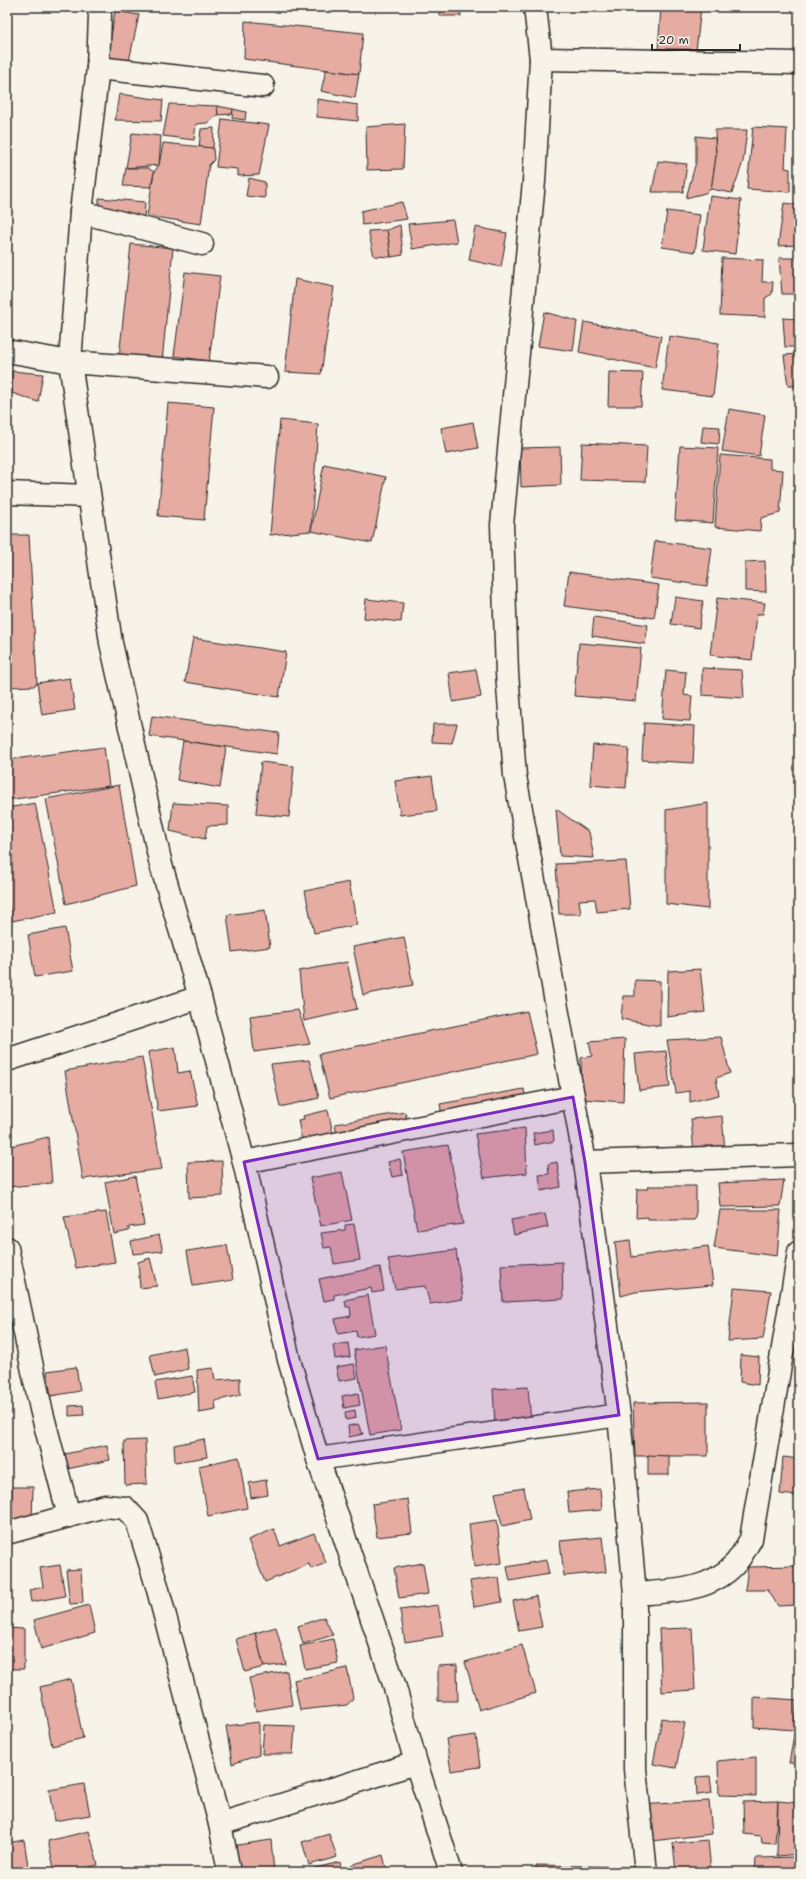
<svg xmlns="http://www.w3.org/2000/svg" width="806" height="1879" font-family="'Shantell Sans',sans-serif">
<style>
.building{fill:#e6aca2;stroke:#2b2b2b}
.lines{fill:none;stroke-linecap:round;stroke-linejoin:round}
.minor-casing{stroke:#2b2b2b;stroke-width:25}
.minor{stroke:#f7f3e8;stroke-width:22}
.marked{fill:#7b2cbf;fill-opacity:0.2;stroke:#7b2cbf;stroke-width:3;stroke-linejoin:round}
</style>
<rect width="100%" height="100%" fill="#f7f3e8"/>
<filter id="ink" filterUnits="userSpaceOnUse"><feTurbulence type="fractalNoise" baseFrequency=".025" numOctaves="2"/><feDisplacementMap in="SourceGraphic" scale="8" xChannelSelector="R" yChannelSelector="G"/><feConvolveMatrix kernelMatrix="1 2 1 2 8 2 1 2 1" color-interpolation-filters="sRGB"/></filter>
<g filter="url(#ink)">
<g class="building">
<path d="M440,7h20l1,9h-21z"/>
<path d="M661,7h40l-5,44 -38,-1z"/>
<path d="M115,11l24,4 -10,46 -21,-4z"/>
<path d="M245,21l118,12 -4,41 -115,-15z"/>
<path d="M326,70l33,4 -4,24 -34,-7z"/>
<path d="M119,94l44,6 -2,21 -46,-1z"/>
<path d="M317,99l41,6v16l-41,-4z"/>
<path d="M169,104l48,2 1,9 -11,8 -11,1 -2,16 -31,-4z"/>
<path d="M217,106l16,3 -1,5 -14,1z"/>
<path d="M233,109l13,3 -1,8 -13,-2z"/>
<path d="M222,119l47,6 -10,50 -21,1v-7l-22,-2z"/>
<path d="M405,124l-2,45 -36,1 -1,-43z"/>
<path d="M753,127l34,2 -2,39 5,1v23l-43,-3z"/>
<path d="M214,128l-1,20 -14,-1 2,-18z"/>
<path d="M715,130h32l-4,32 -11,31 -21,-4 5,-33z"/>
<path d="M132,133l29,3 -2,29 -33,3z"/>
<path d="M696,136l19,2 1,18 -5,33 -6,4 -19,5 10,-36z"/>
<path d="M163,143l50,5 1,12 -5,5 -8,59 -54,-8 7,-44 5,-7z"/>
<path d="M658,161l29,3 -4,28h-31z"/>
<path d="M126,168h22l6,4 -3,15 -28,-1z"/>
<path d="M249,178l16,4v16l-19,-2z"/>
<path d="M710,196l31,4 -6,54 -32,-4z"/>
<path d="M99,198l46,4 -1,17 -45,-8z"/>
<path d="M402,202l5,17 -45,6 -1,-14z"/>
<path d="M784,203l15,2v40l-21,1z"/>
<path d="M667,211l33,4 -5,37 -33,-5z"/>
<path d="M453,220l4,22 -45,7 -4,-25z"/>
<path d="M400,225l3,30 -12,2 -4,-27z"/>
<path d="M475,227l32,6 -6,34 -32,-7z"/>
<path d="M387,230l4,27 -17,-1 -6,-25z"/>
<path d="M131,244l42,4 -11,114 -43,-4z"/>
<path d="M722,258l41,2 -1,22h11l-1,12 -7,4v19l-45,-2z"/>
<path d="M779,258h20v36h-17z"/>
<path d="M185,272l35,4 -11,85 -35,-5z"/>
<path d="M295,279l39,8 -13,87 -36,-2z"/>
<path d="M544,312l33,9 -4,30 -35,-5z"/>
<path d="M783,318l16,1v28h-14z"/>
<path d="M584,322l77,14 -6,32 -76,-16z"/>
<path d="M669,336l50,7 -6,53 -51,-6z"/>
<path d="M799,354v32h-11l-4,-31z"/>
<path d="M12,371l31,3 -5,28 -26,-9z"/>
<path d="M609,372l34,1 -2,33h-33z"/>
<path d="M168,403l46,4 -10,113 -46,-4z"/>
<path d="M729,409l36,6 -6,41 -37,-5z"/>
<path d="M797,410h2v17l-3,1z"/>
<path d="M280,420l38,4 -7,107 -41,4z"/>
<path d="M473,422l5,26 -32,6 -5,-26z"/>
<path d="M703,426l17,1 -1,17 -18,-2z"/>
<path d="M582,443l65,3 -2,36 -65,-2z"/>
<path d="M680,446l38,2 -5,75 -38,-3z"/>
<path d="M560,447l1,38 -40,2 -1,-39z"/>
<path d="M720,455l50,4v10l13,1 -3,43 -19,5 -1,13 -45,-4z"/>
<path d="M324,464l62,13 -14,66 -61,-12z"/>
<path d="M7,535h22l8,148 -3,3 -27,1z"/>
<path d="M655,541l57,7 -5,38 -57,-8z"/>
<path d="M765,561l1,31 -21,-1v-29z"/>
<path d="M569,572l90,13 -5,33 -90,-12z"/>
<path d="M675,597l28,4 -4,27 -28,-4z"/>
<path d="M717,598l48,5 -2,11h-6l-5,46 -42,-5z"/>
<path d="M366,599l37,4 -2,19 -37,-4z"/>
<path d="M594,617l54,8 -3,19 -53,-8z"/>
<path d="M193,638l93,14 -7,45 -94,-15z"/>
<path d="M579,643l62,5 -5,53 -62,-5z"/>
<path d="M702,668l40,2 2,28 -42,-3z"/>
<path d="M476,669l5,28 -28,5 -4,-29z"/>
<path d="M666,670l20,2 -2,23 8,1 -2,25 -28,-2z"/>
<path d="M70,678l5,32 -33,5 -5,-32z"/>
<path d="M152,716l127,17 -2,21 -128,-18z"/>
<path d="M644,723l51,3 -2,37 -51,-3z"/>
<path d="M433,724h24l-5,19 -20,-1z"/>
<path d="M183,741l43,6 -6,41 -43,-8z"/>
<path d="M593,745l36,3 -3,40 -36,-3z"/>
<path d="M104,747l5,39 -102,14v-40z"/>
<path d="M261,762l33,4 -5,51 -33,-3z"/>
<path d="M432,776l5,35 -37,4 -5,-34z"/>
<path d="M119,785l17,101 -70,18 -20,-105z"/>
<path d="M35,803l22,109 -45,9 -5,-25v-88z"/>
<path d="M173,803l55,3v19l-21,1 -2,13 -35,-8z"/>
<path d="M708,803v106l-42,-5v-94z"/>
<path d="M556,809l33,23 5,26 -34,-2z"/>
<path d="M626,861l4,48 -33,3 -2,-13 -16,1 2,14h-22l-3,-50z"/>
<path d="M349,882l8,43 -43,8 -9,-42z"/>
<path d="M265,910l5,37 -38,5 -5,-37z"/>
<path d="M65,928l8,43 -38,6 -7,-42z"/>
<path d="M404,937l9,48 -50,10 -10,-48z"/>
<path d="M7,957l6,22 -6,1z"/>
<path d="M347,962l10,47 -53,12 -5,-50z"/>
<path d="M700,969l5,43 -38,5 1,-46z"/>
<path d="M635,980l25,1v45l-39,-7 2,-23h12z"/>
<path d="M298,1010l12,34 -56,8 -4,-36z"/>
<path d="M527,1011l10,43 -207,44 -11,-44z"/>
<path d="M721,1037l9,36 -14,5 3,17 -29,7v-11l-14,2 -9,-53z"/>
<path d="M625,1039l-2,63 -41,-3 -1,-41 11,-2 -3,-14z"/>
<path d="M175,1047l3,26 12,-2 8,35 -40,5 -10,-59z"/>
<path d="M666,1051l4,36 -31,3 -4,-36z"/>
<path d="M142,1057l20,112 -79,10 -18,-108z"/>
<path d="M309,1060l10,38 -39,9 -9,-43z"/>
<path d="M524,1089l2,12 -84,14 -2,-11z"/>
<path d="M328,1110l6,29 -31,7 -5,-26 6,-1 -1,-3z"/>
<path d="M405,1112l3,13 -71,13 -2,-14z"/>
<path d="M722,1116l3,35 -31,2 -3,-34z"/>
<path d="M525,1128l2,45 -43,5 -9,-44z"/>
<path d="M553,1130l1,11 -19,4 -2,-12z"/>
<path d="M48,1137l4,46 -45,4v-40z"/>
<path d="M448,1145l15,79 -46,6 -14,-78z"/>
<path d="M400,1159l3,16 -11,2 -4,-15z"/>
<path d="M222,1161l1,35 -34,2 -1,-36z"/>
<path d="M557,1162l4,25 -20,4 -2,-16 10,-1 -1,-10z"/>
<path d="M342,1172l10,48 -31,6 -11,-48z"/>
<path d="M135,1176l9,49 -15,2v4l-15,3 -9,-52z"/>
<path d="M784,1180l-4,26 -60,1 -2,-24z"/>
<path d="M649,1186h47v31l-2,3h-46v-3l-12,1 1,-29h11z"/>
<path d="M720,1210h61l-4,46 -63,-8z"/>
<path d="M106,1212l9,50 -39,6 -12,-51z"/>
<path d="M545,1214l3,13 -34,8 -3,-15z"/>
<path d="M354,1224l6,36 -26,4 -3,-17 -7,1 -3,-15 24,-3v-5z"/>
<path d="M159,1235l4,16 -30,3 -2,-13z"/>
<path d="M630,1240l2,17 76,-11 5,39 -78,7 -14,4 -6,-54z"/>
<path d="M227,1245l6,35 -40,6 -6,-35z"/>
<path d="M456,1250l7,49 -33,5 -5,-18 -30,3 -7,-30z"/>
<path d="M150,1258l7,28 -17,2 -2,-26z"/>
<path d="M562,1262l1,37 -60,3 -2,-37z"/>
<path d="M380,1267l4,24 -12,2 -1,-5 -37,7v4l-10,2 -5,-22z"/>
<path d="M734,1288l37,3 -8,48 -35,2z"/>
<path d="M368,1295l7,39 -18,3 -1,-6 -18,3 -3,-15 16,-3 -1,-9h-4l-1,-7z"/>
<path d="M348,1343l2,14 -15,2 -2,-14z"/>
<path d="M385,1345l16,85 -31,5 -16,-85z"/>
<path d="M185,1347l3,22 -33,8 -5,-22z"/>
<path d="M741,1355l18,2 -1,28 -18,-3z"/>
<path d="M354,1364l3,14 -18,3 -3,-14z"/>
<path d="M76,1367l4,24 -29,5 -4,-25z"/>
<path d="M213,1368l2,12 25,-2v17l-25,6 1,9 -17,3 -2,-43z"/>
<path d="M192,1376l3,16 -37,7 -3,-17z"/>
<path d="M528,1387l3,35 -36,3 -2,-36z"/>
<path d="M358,1393l2,12 -16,3 -2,-12z"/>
<path d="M708,1402v54h-73l-2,-53z"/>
<path d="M83,1405l1,10 -15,1v-10z"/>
<path d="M355,1410l1,8 -10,2 -1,-8z"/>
<path d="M358,1424l5,10 -14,3 -1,-11z"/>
<path d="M204,1439l3,18 -32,5 -1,-17z"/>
<path d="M145,1440l2,44 -22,1 -1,-44z"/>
<path d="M107,1445l3,15 -43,9 -2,-15z"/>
<path d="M648,1455l21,1v19h-21z"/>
<path d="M239,1457l8,51 -39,8 -9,-50z"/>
<path d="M783,1457l16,2v37l-19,-2z"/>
<path d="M266,1480l2,15 -17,3 -2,-15z"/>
<path d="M12,1487h21l-1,34 -20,5z"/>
<path d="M524,1488l6,32 -28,6 -7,-33z"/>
<path d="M600,1489l2,21 -33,3 -2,-21z"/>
<path d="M7,1492h2l1,33 -3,1z"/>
<path d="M408,1499l4,34 -35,4 -5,-33z"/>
<path d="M497,1520l5,43 -28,4 -5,-43z"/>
<path d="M274,1529l6,17 34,-13 12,30 -15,6 -2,-5 -44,18 -17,-42z"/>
<path d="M602,1537l4,35 -42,4 -4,-35z"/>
<path d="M546,1560l3,14 -39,7 -3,-14z"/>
<path d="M423,1563l5,31 -29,4 -5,-30z"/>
<path d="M60,1565l5,31 -34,6 -2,-12 14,-3 -3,-19z"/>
<path d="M799,1566v30l-3,-1 2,10 -20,1 -10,-16h-23l3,-23z"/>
<path d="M81,1569l2,34 -13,1 -4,-34z"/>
<path d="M499,1577l3,25 -28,5 -4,-26z"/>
<path d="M536,1596l6,31 -23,4 -6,-30z"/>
<path d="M89,1605l6,28 -54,16 -7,-29z"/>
<path d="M438,1605l5,31 -38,6 -5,-32z"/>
<path d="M324,1617l9,18 -30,9 -5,-18z"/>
<path d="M276,1627l10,37 -22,3 -9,-34z"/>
<path d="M7,1628l17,1v40h-17z"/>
<path d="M692,1628l3,62 -33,2 -3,-63z"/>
<path d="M255,1633l9,34 -19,5 -9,-33z"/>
<path d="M333,1639l5,24 -33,6 -5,-23z"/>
<path d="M522,1645l14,48 -57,17 -14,-48z"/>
<path d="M457,1665l1,36h-20v-35z"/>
<path d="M347,1668l6,30 -6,7 -47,5 -6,-30z"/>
<path d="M287,1671l5,34 -36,6 -7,-33z"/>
<path d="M71,1679l12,59 -31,8 -12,-59z"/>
<path d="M754,1697l43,3 -3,30 -40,-3z"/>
<path d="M799,1708v55h-10z"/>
<path d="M662,1718l23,5 -9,45 -23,-4z"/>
<path d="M259,1722v33l-27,9 -6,-38z"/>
<path d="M264,1725l31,1 -2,28h-31z"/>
<path d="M476,1735l4,32 -29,4 -5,-32z"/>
<path d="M756,1757v39l-37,-1 -1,-34z"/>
<path d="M710,1776l2,17 -15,2 -1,-18z"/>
<path d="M84,1784l6,31 -36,6 -5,-31z"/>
<path d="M709,1801l3,33 -69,8 -5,-37z"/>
<path d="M778,1801l-3,43 -13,-1 -1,-7 -17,-2 -1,-32z"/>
<path d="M778,1801l21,2v51l-22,2z"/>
<path d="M89,1831l9,34 -29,7h-14l-7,-31z"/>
<path d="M329,1834l8,23 -28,8 -7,-23z"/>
<path d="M24,1840l5,32h-22v-29z"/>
<path d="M271,1840l3,32h-38l-5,-26z"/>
<path d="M708,1840l3,32h-35l-3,-29z"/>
<path d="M383,1855l4,17h-34l-2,-7z"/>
<path d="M799,1857v14l-44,1 1,-14z"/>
<path d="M340,1862l2,10h-30l-1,-3z"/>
<path d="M536,1865l97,2v5h-97z"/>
</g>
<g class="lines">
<g class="minor-casing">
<g id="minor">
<path d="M98,7l2,8 -2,53 -17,144 -11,150 41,281 50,222 39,132 44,165 45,198 29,99 76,225 22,79 35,109"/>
<path d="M535,7l6,52 -7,122 -32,344 5,148 8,103 70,386 34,253 16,179v175l11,103"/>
<path d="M541,59l258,4"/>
<path d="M98,68l165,18"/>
<path d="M81,212l121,32"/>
<path d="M7,351l63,11 197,15"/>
<path d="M7,493l82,3"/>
<path d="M7,1060l193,-63"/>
<path d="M244,1162l329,-65"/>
<path d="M585,1162l214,-7"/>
<path d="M7,1248l34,161 28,107"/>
<path d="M318,1459l301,-44"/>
<path d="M7,1533l98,-27 20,2 12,13 20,65 63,238"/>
<path d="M635,1594c35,-3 73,-2 99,-29 7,-7 12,-18 17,-26l48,-287"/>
<path d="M229,1872l-9,-48 196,-61"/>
</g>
</g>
<use href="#minor" class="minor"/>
</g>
</g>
<path class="marked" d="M573,1097l12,65 34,253 -301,44 -29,-99 -45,-198z"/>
<rect width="806" height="1879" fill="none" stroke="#f7f3e8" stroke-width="24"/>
<rect x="12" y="12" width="782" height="1855" fill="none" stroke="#2b2b2b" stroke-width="1.5" filter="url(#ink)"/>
<path d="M652 44v6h88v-6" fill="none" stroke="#2b2b2b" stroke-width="2"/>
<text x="658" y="44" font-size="12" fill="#2b2b2b" stroke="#f7f3e8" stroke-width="3" paint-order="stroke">20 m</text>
</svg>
